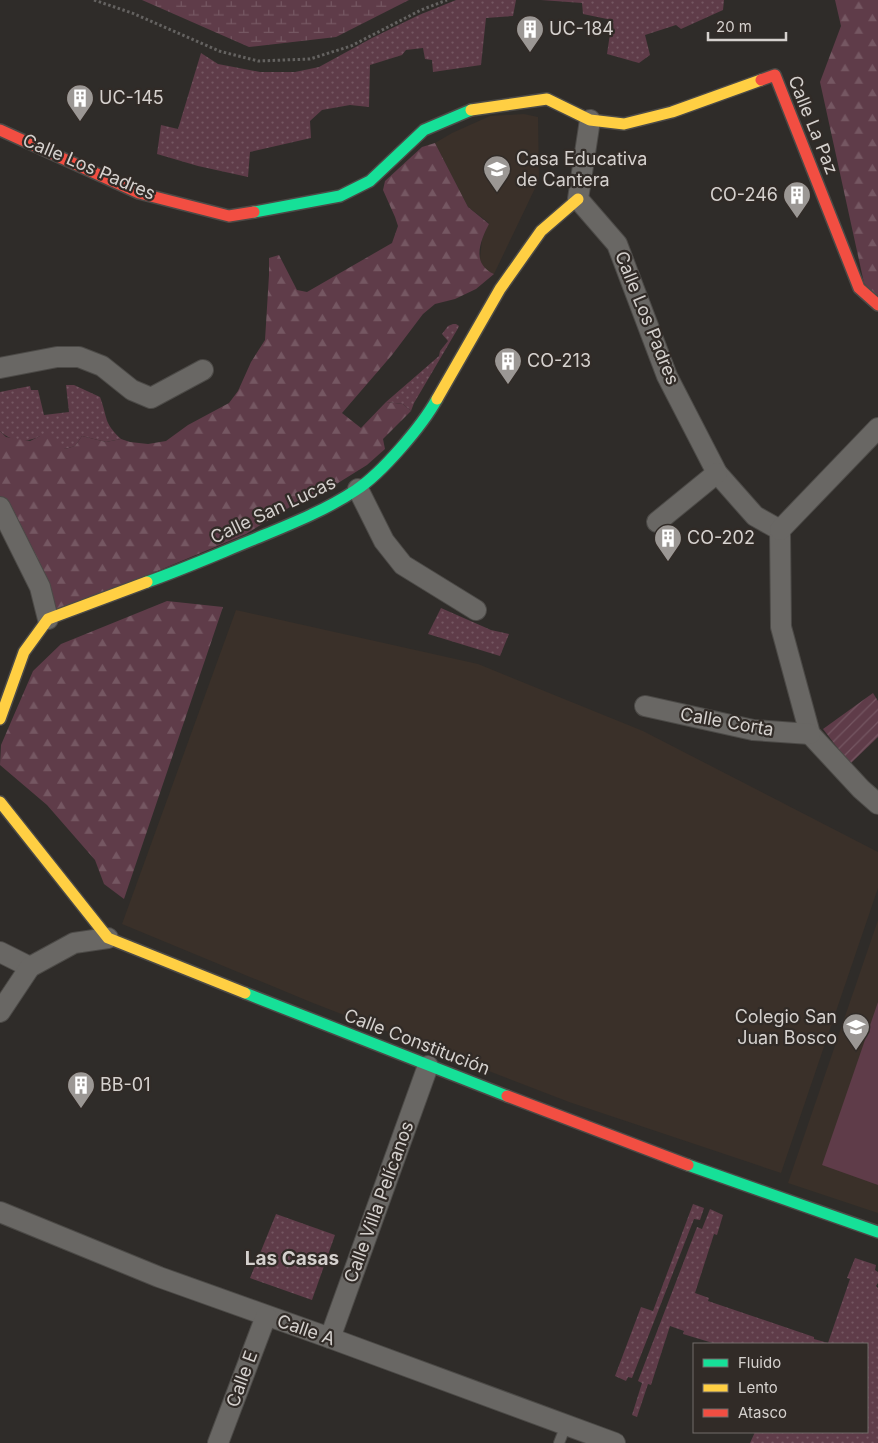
<svg xmlns="http://www.w3.org/2000/svg" width="878" height="1443" font-family="Inter,sans-serif">
<style>
.built{fill:#3a3029}
.grass{fill:url(#grass-dots)}
.forest{fill:url(#forest-firs)}
.wetland{fill:url(#wetland-marsh)}
.garden{fill:url(#garden-furrows)}
.pitch{fill:#5f3c49}
.lines{fill:none;stroke-linecap:round;stroke-linejoin:round}
.lane-casing{stroke:#4c4a47;stroke-width:12}
.street-casing{stroke:#4c4a47;stroke-width:22}
.fast-casing{stroke:#4c4a47;stroke-width:14}
.slow-casing{stroke:#4c4a47;stroke-width:14}
.jam-casing{stroke:#4c4a47;stroke-width:14}
.path{stroke:#646260;stroke-width:3;stroke-dasharray:2.5 2.5;stroke-linecap:butt}
.lane{stroke:#696764;stroke-width:10}
.street{stroke:#696764;stroke-width:20}
.fast{stroke:#16e098;stroke-width:11}
.slow{stroke:#ffcf43;stroke-width:11}
.jam{stroke:#f24e42;stroke-width:11}
.labels{text-anchor:middle;stroke-width:4.5;stroke-linejoin:round;paint-order:stroke}
.poi-label{font-size:18px;fill:#d5d1ce;stroke:#312b27;text-anchor:start}
.street-label{font-size:18px;fill:#d5d1ce;stroke:#312b27}
.neighbourhood-label{font-size:19px;font-weight:bold;fill:#d5d1ce;stroke:#312b27}
</style>
<defs>
<pattern id="grass-dots" width="8" height="8" patternUnits="userSpaceOnUse" patternTransform="scale(1.25)"><rect width="8" height="8" fill="#5f3c49"/><path d="M2 2h.1M6 6h.1" fill="none" stroke="#755762" stroke-width="1.8" stroke-linecap="round"/></pattern>
<pattern id="forest-firs" width="22" height="20" patternUnits="userSpaceOnUse" patternTransform="scale(1.25)"><rect width="22" height="20" fill="#5f3c49"/><path d="M5 1l3.5 6h-7zM16 11l3.5 6h-7z" fill="#755762"/></pattern>
<pattern id="wetland-marsh" width="20" height="14" patternUnits="userSpaceOnUse" patternTransform="scale(1.25)"><rect width="20" height="14" fill="#5f3c49"/><path d="M1 5h8M5 5V1M11 12h8M15 12V8" fill="none" stroke="#755762"/></pattern>
<pattern id="garden-furrows" width="10" height="10" patternUnits="userSpaceOnUse" patternTransform="scale(1.25)"><rect width="10" height="10" fill="#5f3c49"/><path d="M-1 1l2-2M0 10L10 0M9 11l2-2" fill="none" stroke="#755762"/></pattern>
</defs>
<rect width="100%" height="100%" fill="#2f2c29"/>
<g class="built">
<path d="M524,114l14,3 1,63 -45,94 -7,-3 -5,-5 -2,-7 2,-20 7,-16 -21,-16 -33,-64 17,-10 38,-17z"/>
<path d="M236,610l242,54 165,67 235,121v36l-97,285 -212,-71 -256,-99 -191,-79z"/>
<path d="M878,920v293l-90,-30z"/>
</g>
<g class="grass">
<path d="M456,0h60l-3,16 -27,2 -5,47 -48,7 -1,-12 -7,-1 -2,-11 -17,2 -4,5 -32,10 -1,42 -19,-2 -28,5 -12,11 1,17 -61,14 -2,25 -50,-11 -41,-12 4,-29 17,4 23,-76 17,11 42,8h35l24,-5 53,-29 47,-23z"/>
<path d="M541,0h183l-1,10 -42,19 -5,-4 -31,10 5,20 -11,8 -32,-9 5,-34 -29,-6 -1,-11z"/>
<path d="M453,324h3l3,2 -2,4 -43,73 -3,8 -8,-7 -17,-2 53,-46 1,-5 8,-10 -6,-7 6,-8z"/>
<path d="M66,385h8l26,12c8,21 3,25 21,42l-15,3 -24,-6 -7,10 -10,3 -25,-13c-12,7 -29,6 -40,-5v-39l30,-6 1,4h7l6,25 25,-3z"/>
<path d="M441,608l50,22 18,4 -9,22 -72,-22z"/>
<path d="M693,1204l11,4 -4,12 -6,-1 -62,159 -4,-1 -2,4 -11,-5 26,-69 12,4z"/>
<path d="M710,1209l13,6 -6,20 -3,-1 -19,59 14,5 1,-3 -2,6 106,36v2l14,4 22,-64 -3,-1 8,-20 21,7 -1,5 3,2v11l-2,3 2,2v155h-128l5,-11h112v-88h-151l-33,-10 1,-3 -14,-5 -19,59 -3,-1 -11,33 -5,-2 10,-32 -4,-2 59,-154 5,2z"/>
<path d="M276,1214l59,21 -23,65 -62,-22z"/>
</g>
<g class="forest">
<path d="M835,0h43v299l-14,-16 -44,-201 21,-56z"/>
<path d="M435,143l33,64 21,17c-9,17 -18,40 5,50l-18,15 -21,10 -20,5 -12,10 -31,41 -50,58 19,15 25,-26 17,2 8,7 -28,28 2,10 -18,16 -37,23 -27,11 -57,35 -196,82 -50,-113v-72l6,6 24,4 10,-5h14l11,13 10,-3 7,-10 24,6 15,-3 9,3 18,2 18,-3 22,-16 41,-22 9,-12 13,-29 14,-22 4,-65v-17l10,-3 18,35 10,2 85,-49 6,-17 -3,-9 -12,-27 2,-9 37,-34z"/>
<path d="M167,601l56,6 -99,292 -20,-15 -9,-24 -48,-55 -47,-40 1,-20 32,-74 28,-27z"/>
</g>
<path class="wetland" d="M142,0h267l-73,37 -87,10z"/>
<path class="garden" d="M873,693l5,8v36l-28,27 -27,-35z"/>
<path class="pitch" d="M878,1002v183l-56,-20z"/>
<g class="lines">
<g class="lane-casing">
<path id="lane" d="M559,1443l7,-18"/>
</g>
<g class="street-casing">
<g id="street">
<path d="M590,120l-12,79 39,45 50,132 50,97 38,43 25,14"/>
<path d="M0,368l57,-11h22l23,9 30,24 19,8 52,-28"/>
<path d="M358,489l26,52 19,24 73,45"/>
<path d="M0,507l40,80 8,32"/>
<path d="M657,522l60,-49"/>
<path d="M780,530l1,97 29,107 51,55 17,15"/>
<path d="M780,530l98,-102"/>
<path d="M645,706l108,24 57,4"/>
<path d="M0,952l30,15"/>
<path d="M0,1012l30,-45 44,-24 34,-5"/>
<path d="M0,1212l159,65 171,61 285,105"/>
<path d="M330,1338l98,-272"/>
<path d="M218,1443l48,-127"/>
</g>
</g>
<g class="fast-casing">
<g id="fast">
<path d="M254,212l86,-16 30,-15 54,-51 47,-20"/>
<path d="M147,582c37,-13 73,-29 110,-44 34,-14 69,-28 99,-48 26,-17 66,-64 81,-91"/>
<path d="M245,993l262,103"/>
<path d="M688,1165l190,67"/>
</g>
</g>
<g class="slow-casing">
<g id="slow">
<path d="M471,110l76,-11 43,21 34,4 48,-12 89,-32"/>
<path d="M437,399l63,-110 41,-58 37,-32"/>
<path d="M0,719l24,-67 24,-33 99,-37"/>
<path d="M0,802l108,136 137,55"/>
</g>
</g>
<g class="jam-casing">
<g id="jam">
<path d="M761,80l14,-5 84,213 19,17"/>
<path d="M0,130l139,63 90,23 25,-4"/>
<path d="M507,1096l181,69"/>
</g>
</g>
<path class="path" d="M94,0l38,13 87,38 39,10 52,-2 41,-13 70,-36 26,-10"/>
<use href="#lane" class="lane"/>
<use href="#street" class="street"/>
<use href="#fast" class="fast"/>
<use href="#slow" class="slow"/>
<use href="#jam" class="jam"/>
</g>
<defs>
<g id="building-pin" transform="scale(1.4375)"><path d="M0 17L-7.5 6A9.5 9.5 0 1 1 7.5 6Z" fill="#9b9794" stroke="#312b27"/><path d="M-4-6H4V6H1V3H-1V6H-4ZM-2.5-4.3h1.7v1.8h-1.7ZM.8-4.3h1.7v1.8H.8ZM-2.5-1h1.7V.8h-1.7ZM.8-1h1.7V.8H.8Z" fill="#fff"/></g>
<g id="school-pin" transform="scale(1.4375)"><path d="M0 17L-7.5 6A9.5 9.5 0 1 1 7.5 6Z" fill="#9b9794" stroke="#312b27"/><path d="M0-5L7-2L0 1L-7-2ZM-4 1L0 2.5L4 1V4Q0 6-4 4Z" fill="#fff"/></g>
</defs>
<g fill-rule="evenodd">
<use href="#building-pin" x="530" y="29"/>
<use href="#building-pin" x="80" y="98"/>
<use href="#school-pin" x="497" y="169"/>
<use href="#building-pin" x="797" y="195"/>
<use href="#building-pin" x="508" y="361"/>
<use href="#building-pin" x="668" y="538"/>
<use href="#school-pin" x="856" y="1027"/>
<use href="#building-pin" x="81" y="1085"/>
</g>
<g class="labels">
<g class="poi-label">
<text x="549" y="35">UC-184</text>
<text x="99" y="104">UC-145</text>
<text x="516" y="165">Casa Educativa<tspan x="516" dy="21">de Cantera</tspan></text>
<text x="778" y="201" text-anchor="end">CO-246</text>
<text x="527" y="367">CO-213</text>
<text x="687" y="544">CO-202</text>
<text x="837" y="1023" text-anchor="end">Colegio San<tspan x="837" dy="21">Juan Bosco</tspan></text>
<text x="100" y="1091">BB-01</text>
</g>
<g class="street-label">
<text transform="translate(813 125) rotate(68)" y="6">Calle La Paz</text>
<text transform="translate(89 167) rotate(23)" y="6">Calle Los Padres</text>
<text transform="translate(647 318) rotate(68)" y="6">Calle Los Padres</text>
<text transform="translate(273 510) rotate(-25)" y="6">Calle San Lucas</text>
<text transform="translate(727 722) rotate(10)" y="6">Calle Corta</text>
<text transform="translate(417 1042) rotate(21)" y="6">Calle Constitución</text>
<text transform="translate(379 1202) rotate(-70)" y="6">Calle Villa Pelícanos</text>
<text transform="translate(306 1330) rotate(19)" y="6">Calle A</text>
<text transform="translate(242 1379) rotate(-70)" y="6">Calle E</text>
</g>
<g class="neighbourhood-label">
<text x="292" y="1265">Las Casas</text>
</g>
</g>
<rect x="693" y="1343" width="175" height="90" fill="#312b27" stroke="#736d6a"/>
<rect x="703" y="1359" width="25" height="8" fill="#16e098" stroke="#736d6a"/>
<text x="738" y="1368" font-size="15" fill="#d5d1ce">Fluido</text>
<rect x="703" y="1384" width="25" height="8" fill="#ffcf43" stroke="#736d6a"/>
<text x="738" y="1393" font-size="15" fill="#d5d1ce">Lento</text>
<rect x="703" y="1409" width="25" height="8" fill="#f24e42" stroke="#736d6a"/>
<text x="738" y="1418" font-size="15" fill="#d5d1ce">Atasco</text>
<path d="M708 32v8h78v-8" fill="none" stroke="#d5d1ce" stroke-width="2.5"/>
<text x="716" y="32" font-size="15" fill="#d5d1ce" stroke="#312b27" stroke-width="4" paint-order="stroke">20 m</text>
</svg>
